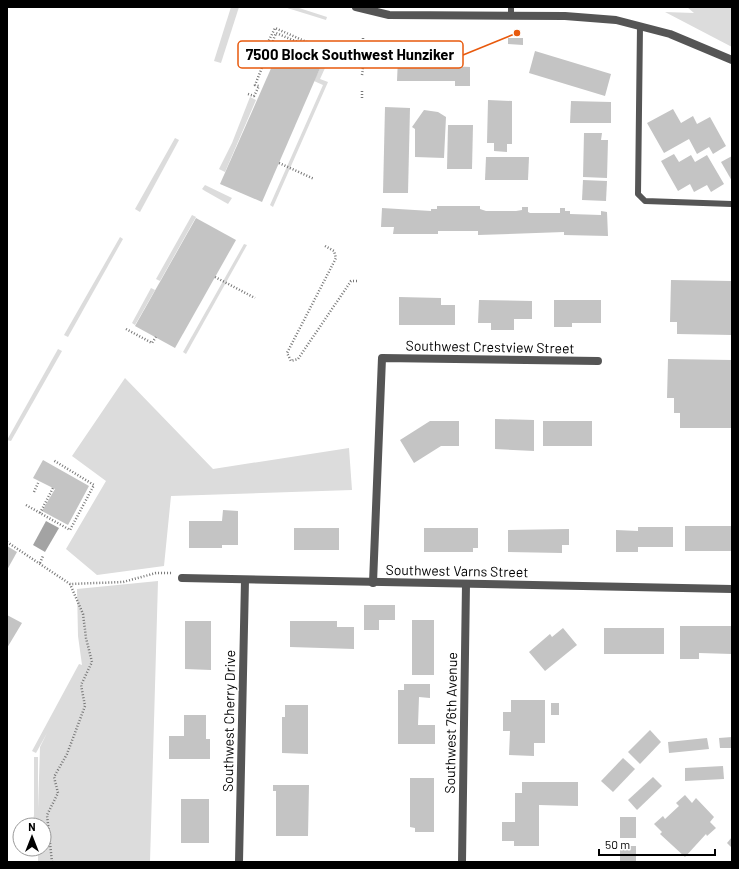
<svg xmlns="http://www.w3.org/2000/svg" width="739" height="869" font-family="Barlow,sans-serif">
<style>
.green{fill:#dcdcdc}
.water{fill:#a3a3a3}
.building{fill:#c4c4c4}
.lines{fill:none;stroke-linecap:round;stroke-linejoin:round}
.path{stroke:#777;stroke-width:2.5;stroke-dasharray:1 2;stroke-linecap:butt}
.service{stroke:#555;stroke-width:6}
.minor{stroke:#555;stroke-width:8}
.tertiary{stroke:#555;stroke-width:8}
.labels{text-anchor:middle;stroke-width:3;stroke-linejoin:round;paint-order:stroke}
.street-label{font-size:14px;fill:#000;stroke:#fff}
.leader{fill:none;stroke:#e8590c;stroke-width:1.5}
.callout-dot{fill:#e8590c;stroke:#fff;stroke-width:1.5}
.callout{fill:#fff;stroke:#e8590c;stroke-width:1.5}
.callout-label{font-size:15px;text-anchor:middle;font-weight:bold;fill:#000}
</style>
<rect width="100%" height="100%" fill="#fff"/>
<g class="green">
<path d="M231,7h8l-18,56 -7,-2z"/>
<path d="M284,7h12l31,10 -1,3z"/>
<path d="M687,7h45v40l-67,-35 29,1z"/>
<path d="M321,66l4,2 -5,11 8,3 -55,125 -3,-2 53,-120 -9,-4z"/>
<path d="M250,97l6,3 -31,72 -6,-3 13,-26z"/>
<path d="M175,138l4,2 -39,72 -5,-3z"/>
<path d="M205,185l27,13 -4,6 -23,-13 -3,-2z"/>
<path d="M192,215l4,2 -36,64 -4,-2z"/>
<path d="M120,237l3,2 -55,98 -4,-2z"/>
<path d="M244,244l3,1 -61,109 -3,-2z"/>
<path d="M151,288l4,2 -20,35 -3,-2z"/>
<path d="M58,349l4,2 -51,90 -4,-1z"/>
<path d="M125,378l88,91 136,-21 3,42 -181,6 -7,70 -67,9 -31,-26 40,-68 -34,-25z"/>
<path d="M158,581l-8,281h-112v-8h-6v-5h12v-24h-12l2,-10v-58h4v52l2,-62 7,-14 -11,20 -4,-2 47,-87 3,1 -4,-29 -1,-47z"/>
</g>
<path class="water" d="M46,521l13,7 -14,24 -12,-7z"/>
<g class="building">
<path d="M508,38h15v7l-15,-1z"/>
<path d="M280,48l41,18 -59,136 -42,-18z"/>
<path d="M535,51l76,23 -6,22 -76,-23z"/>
<path d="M398,58h50v8l22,1v19h-15v-5h-58z"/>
<path d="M488,100l24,1v43h-5v8l-13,-1v-8h-7z"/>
<path d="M571,101l40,1v21h-41z"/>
<path d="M385,107l25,1 -2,85h-25z"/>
<path d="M673,109l8,14 12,-7 4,8 13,-7 16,29 -13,8 -4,-7 -12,7 -8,-15 -25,14 -17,-30z"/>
<path d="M424,110l14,2 8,5 -2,41 -29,-1v-28l-3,-2z"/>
<path d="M448,125h25l-1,44h-25z"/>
<path d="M584,133h18l-1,7h7l-1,38 -24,-1z"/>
<path d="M674,154l5,8 12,-7 4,7 12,-7 17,29 -13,8 -4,-7 -13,7 -4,-8 -12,7 -17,-30z"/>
<path d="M732,156v25l-11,-19z"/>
<path d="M486,157h43l-1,23h-43z"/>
<path d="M583,180l24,1 -1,20 -24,-1z"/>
<path d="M437,206h43v3l6,2h30l6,-1v-3h6v5l2,1h30v-5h5v3h5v3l31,1v-4l6,1 1,24 -44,-1v-3l-86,3v-4h-40v3h-45l1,-7h-13l1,-19 49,3v-2h6z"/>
<path d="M196,218l40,22 -61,108 -40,-22z"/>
<path d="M671,280l61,1v54l-55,-1v-12h-7z"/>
<path d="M399,297l42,1v7h14v20h-56z"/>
<path d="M479,300l53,1v18h-18v11h-23v-7h-13z"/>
<path d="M554,300h47v23h-29v4h-18z"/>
<path d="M668,359l64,1v68h-52v-15h-6v-15h-7z"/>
<path d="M495,419l39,1v31l-39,-2z"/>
<path d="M430,421h29v25h-18l-27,17 -14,-23z"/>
<rect x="543" y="421" width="49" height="25"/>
<path d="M43,460l46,26 -21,39 -26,-14 13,-22 -22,-11z"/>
<path d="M223,510l15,1v34h-16v3h-33v-27h33z"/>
<rect x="685" y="526" width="47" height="25"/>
<path d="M638,527h35v20h-35v5h-22v-22l22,1z"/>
<rect x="294" y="528" width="45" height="22"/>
<path d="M424,528h54v20h-5v4h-49z"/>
<path d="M569,529v16h-7v8l-54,-1v-22z"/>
<path d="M7,546l10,6 -10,18z"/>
<path d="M364,605h31v15h-16v10h-15z"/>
<path d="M7,615l15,8 -15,25z"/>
<rect x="412" y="620" width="22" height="55"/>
<path d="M185,621h26v49l-26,-1z"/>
<path d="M290,621h47v6h17v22l-64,-2z"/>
<path d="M680,626h52v28l-33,-1v6h-19z"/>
<path d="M563,628l14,17 -32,26 -16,-19 21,-18 2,3z"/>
<rect x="604" y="628" width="60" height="26"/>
<path d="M404,684h26v14l-11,-1 -1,28h17v19h-37v-54h6z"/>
<path d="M511,700h34v43h-11v13l-25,-1 1,-24h-7v-19h8z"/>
<rect x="551" y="703" width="8" height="12"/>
<path d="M285,705h23v49l-26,-1v-36h3z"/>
<path d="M184,715h22v24h4v20h-41v-23h15z"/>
<path d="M650,730l11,12 -21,22 -12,-12z"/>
<path d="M732,737v11h-12l-1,-10z"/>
<path d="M707,738l2,11 -40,4 -1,-11z"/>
<path d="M623,758l12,11 -22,23 -12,-11z"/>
<path d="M723,766l1,13 -39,2v-13z"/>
<path d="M653,777l9,9 -25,24 -9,-10z"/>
<path d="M410,778h24v54h-19v-4l-5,-1z"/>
<path d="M522,782h56v24l-39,-1v41h-25v-5h-12v-19h13v-29h7z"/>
<path d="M273,785h36l-1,51h-32v-45h-3z"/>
<path d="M685,795l7,8 4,-5 18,19 -4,5 6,6 -9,8 -1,-2 -21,23 -25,-23 2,-2 -8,-8 9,-8 2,3 14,-13 -3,-3z"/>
<rect x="181" y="799" width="28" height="44"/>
<rect x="620" y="817" width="16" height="21"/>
<path d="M732,837v11l-5,-5z"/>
<rect x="620" y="846" width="16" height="16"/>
</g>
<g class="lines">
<g class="path">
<path d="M363,54v-18"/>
<path d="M362,75l1,-8"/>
<path d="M362,91v7"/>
<path d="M248,94l6,2 5,-10 -4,-1 21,-52 31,13 2,-3 -34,-15 -18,37"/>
<path d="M279,163l35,16"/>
<path d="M325,246l9,5 2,7 -49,95 4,8 7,-2 53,-78h7"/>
<path d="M215,277l40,21"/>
<path d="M126,329l26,14 4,-6"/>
<path d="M34,492l5,-11"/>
<path d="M26,505l44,25 24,-45 -41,-25"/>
<path d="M40,513l13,-25"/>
<path d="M7,542l63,42 53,-2 33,-9h16"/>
<path d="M40,563l3,-7"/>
<path d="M52,862l-5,-47 11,-22 -4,-16 13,-23 18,-48 -4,-21 11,-23 -6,-24 -3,-24 -13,-30"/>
</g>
<g class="service">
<path d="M511,7v8"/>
<path d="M640,26l-2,168 7,7 87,3"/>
</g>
<g class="minor">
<path d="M182,578l550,11"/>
<path d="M373,583l9,-225 216,3"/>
<path d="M239,862l6,-282"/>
<path d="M462,862l4,-278"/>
</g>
<path class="tertiary" d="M356,7l33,8 176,1 51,4 54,14 62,26"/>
</g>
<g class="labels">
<g class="street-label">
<text transform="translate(490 347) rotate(1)" y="5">Southwest Crestview Street</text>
<text transform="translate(457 571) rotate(1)" y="5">Southwest Varns Street</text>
<text transform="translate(229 721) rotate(-89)" y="5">Southwest Cherry Drive</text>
<text transform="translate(451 723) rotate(-89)" y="5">Southwest 76th Avenue</text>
</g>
</g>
<path class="leader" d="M517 33L463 55"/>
<circle class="callout-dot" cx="517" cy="33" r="4"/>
<rect class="callout" x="238" y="41" width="225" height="27" rx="4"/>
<g class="callout-label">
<text x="350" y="60">7500 Block Southwest Hunziker</text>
</g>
<rect width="739" height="869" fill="none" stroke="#000000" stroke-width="16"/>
<g transform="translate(32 837)"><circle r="19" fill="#ffffff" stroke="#999999"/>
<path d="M0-3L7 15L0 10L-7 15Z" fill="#000000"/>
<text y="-6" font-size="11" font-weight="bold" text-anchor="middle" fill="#000000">N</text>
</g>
<path d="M599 849v6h116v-6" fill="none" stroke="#000000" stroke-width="2"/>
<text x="605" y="849" font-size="12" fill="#000000" stroke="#ffffff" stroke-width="3" paint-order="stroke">50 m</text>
</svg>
